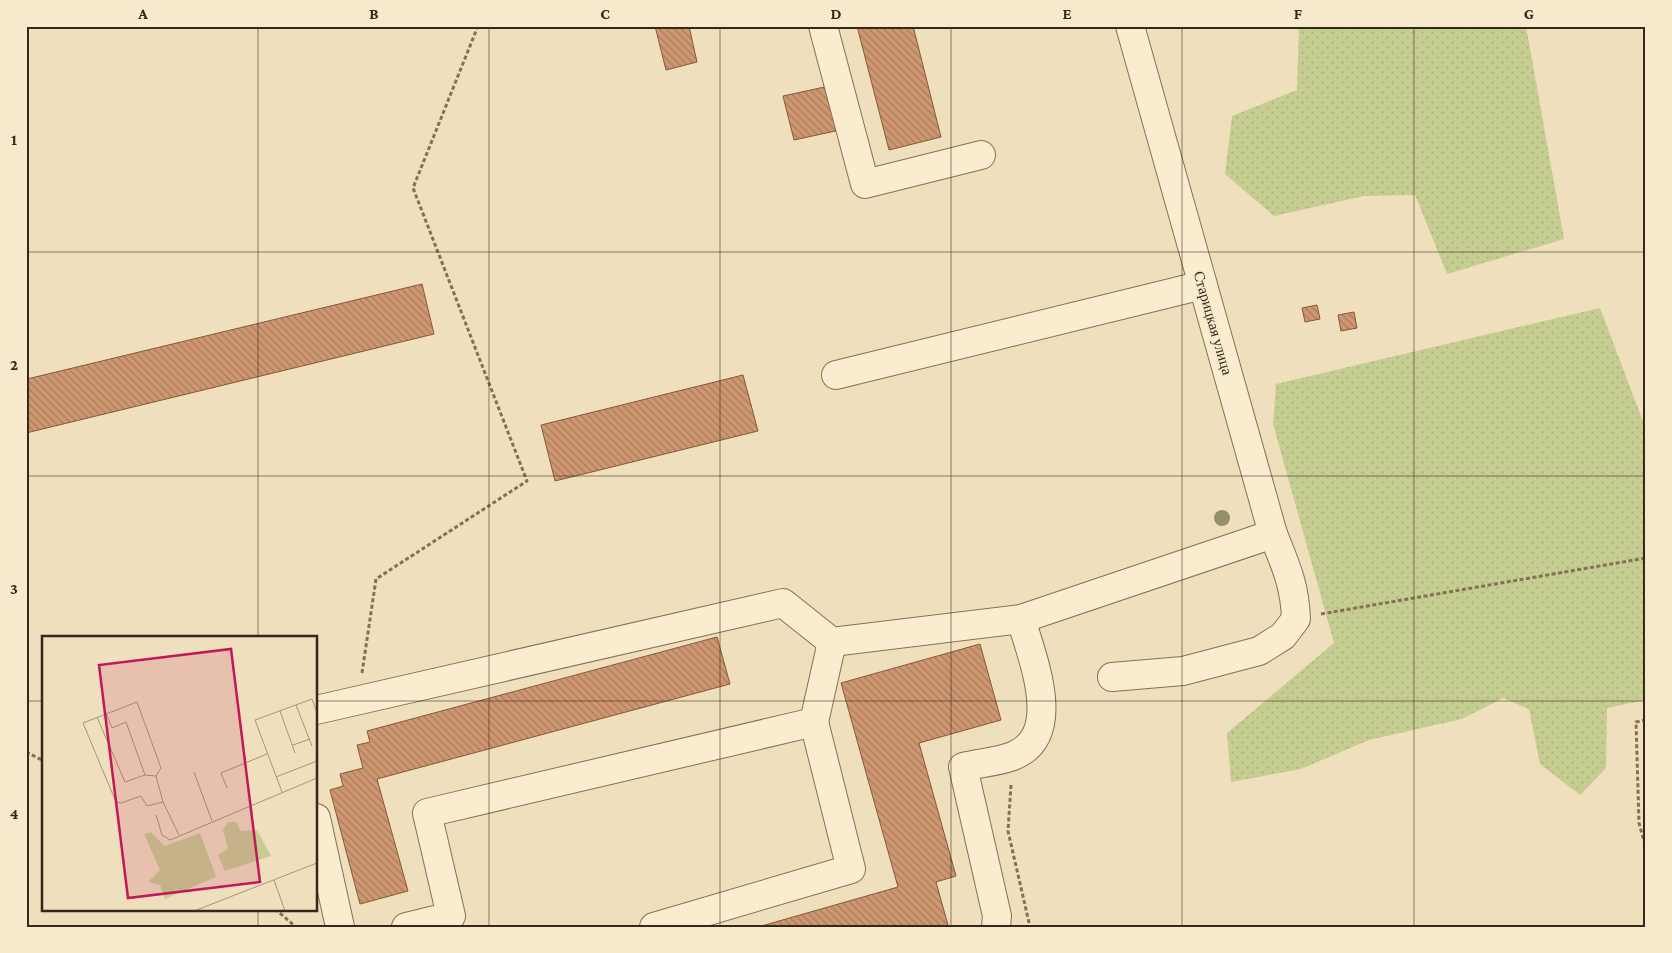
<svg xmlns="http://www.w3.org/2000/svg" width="1672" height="953" font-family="'Crimson Pro',serif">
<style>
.grass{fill:url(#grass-dots)}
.building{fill:url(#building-back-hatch);stroke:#86583b}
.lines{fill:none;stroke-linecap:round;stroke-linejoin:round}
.minor-casing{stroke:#876f55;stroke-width:30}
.path{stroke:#876f55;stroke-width:3;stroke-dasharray:4 2.5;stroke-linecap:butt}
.minor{stroke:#faedcf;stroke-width:28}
.tree{fill:#929167}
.grid{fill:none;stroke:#35271b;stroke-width:1;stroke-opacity:0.55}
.labels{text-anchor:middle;stroke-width:4;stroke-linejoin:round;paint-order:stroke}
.street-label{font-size:15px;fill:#35271b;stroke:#f6e9cc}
.inset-road{fill:none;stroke:#a5957c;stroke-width:1}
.view{fill:#c2185b;fill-opacity:0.15;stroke:#c2185b;stroke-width:2.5}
.inset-edge{fill:none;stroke:#35271b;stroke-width:2.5}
.neatline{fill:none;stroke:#35271b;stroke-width:2}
.grid-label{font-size:16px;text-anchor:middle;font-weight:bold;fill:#35271b}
</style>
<defs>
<pattern id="grass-dots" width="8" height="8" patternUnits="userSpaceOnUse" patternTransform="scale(1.25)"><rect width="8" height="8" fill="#c6cd90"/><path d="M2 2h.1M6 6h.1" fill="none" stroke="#abb07c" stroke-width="1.8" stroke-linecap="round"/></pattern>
<pattern id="building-back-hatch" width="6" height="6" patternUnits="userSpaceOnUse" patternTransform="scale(1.25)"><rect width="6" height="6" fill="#ce9771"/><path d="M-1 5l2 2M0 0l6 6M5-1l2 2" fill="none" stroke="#a87b5c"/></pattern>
</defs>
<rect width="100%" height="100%" fill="#efdfbc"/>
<g class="grass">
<path d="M1299,26h227l38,213 -117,35 -32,-79 -51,1 -90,20 -49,-42 7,-58 65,-26z"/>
<path d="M1600,308l46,121v271l-39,8 -1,60 -26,27 -40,-31 -11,-55 -26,-11 -41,21 -93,21 -68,29 -70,13 -4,-49 107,-90 -61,-219 3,-40z"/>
</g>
<g class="building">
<path d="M655,26h34l8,36 -31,8z"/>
<path d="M857,26h56l28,111 -52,13z"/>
<path d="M829,86l11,44 -46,10 -11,-44z"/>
<path d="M422,284l12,50 -408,99v-56l1,2z"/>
<path d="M1317,305l3,14 -15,3 -3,-14z"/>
<path d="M1354,312l3,16 -16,3 -3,-16z"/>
<path d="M743,375l15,56 -203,50 -14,-56z"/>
<path d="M717,637l13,47 -353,95 31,112 -48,13 -30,-114 13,-4 -3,-12 23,-6 -6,-23 13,-3 -3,-11z"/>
<path d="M980,644l21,76 -82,23 37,133 -20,6 12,43 -6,2h-184l140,-40 -57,-204z"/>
</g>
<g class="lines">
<g class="minor-casing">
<g id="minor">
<path d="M823,26l42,158 116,-29"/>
<path d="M836,375l367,-90"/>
<path d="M1112,677l71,-6 76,-20 24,-15 13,-17c-1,-34 -11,-55 -23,-85l-143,-508"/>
<path d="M316,710l467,-107 49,39 189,-23 252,-85"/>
<path d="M316,818l24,109"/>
<path d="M406,927l45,-11 -24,-103 387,-91 18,-80"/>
<path d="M654,927l197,-58 -37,-147"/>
<path d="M996,927l1,-11 -34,-149c16,-4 35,-5 50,-11 52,-21 19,-98 8,-137"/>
</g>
</g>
<g class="path">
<path d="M1321,614l325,-56"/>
<path d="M362,673l14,-94 151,-98 -114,-293 65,-162"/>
<path d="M1646,720l-10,2 3,101 7,25"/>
<path d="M26,752l18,9"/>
<path d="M1011,785l-3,46 22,96"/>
<path d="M275,909l21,18"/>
</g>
<use href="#minor" class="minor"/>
</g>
<circle class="tree" cx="1222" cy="518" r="8"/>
<path class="grid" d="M258,26v611M489,26v901M720,26v901M951,26v901M1182,26v901M1414,26v901M26,252h1620M26,476h1620M26,701h18M316,701h1330M258,909v18"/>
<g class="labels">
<g class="street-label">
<text transform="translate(1213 323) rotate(74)" y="5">Старицкая улица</text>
</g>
</g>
<g transform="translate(42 636)">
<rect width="275" height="275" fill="#efdfbc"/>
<path d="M186,186h8l5,9 16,-1 14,26 -46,15 -7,-16 10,-6 -5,-19zM109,196l14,14 35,-13 16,44 -51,22 -5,-14 -12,-3 12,-12 -16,-36z" fill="#c6cd90"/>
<path class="inset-road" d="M254,69l16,41M238,75l15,42M64,77l6,15 14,-6 19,53 11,1M55,81l28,65 20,-7M251,109l17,-6M152,136l18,49M234,141l41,-16M185,152l-6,-15 46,-19M240,156l-27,-72 57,-21 5,14M121,166l-16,4 -6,-10 -20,7 -5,-1 -33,-79 54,-21 24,66 -5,8 7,26 16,33M114,179l6,20 8,5 147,-62M232,244l11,31M152,275l123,-48"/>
<path class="view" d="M189,13l29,233 -132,16 -29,-233z"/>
<rect width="275" height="275" class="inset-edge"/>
</g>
<rect width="1672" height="953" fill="none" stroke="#f6e9cc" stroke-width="55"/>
<rect x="28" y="28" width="1616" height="898" class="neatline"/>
<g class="grid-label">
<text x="143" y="19">A</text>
<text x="374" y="19">B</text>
<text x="605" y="19">C</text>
<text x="836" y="19">D</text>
<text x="1067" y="19">E</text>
<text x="1298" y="19">F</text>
<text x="1529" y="19">G</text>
<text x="14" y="145">1</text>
<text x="14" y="370">2</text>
<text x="14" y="594">3</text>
<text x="14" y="819">4</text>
</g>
</svg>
